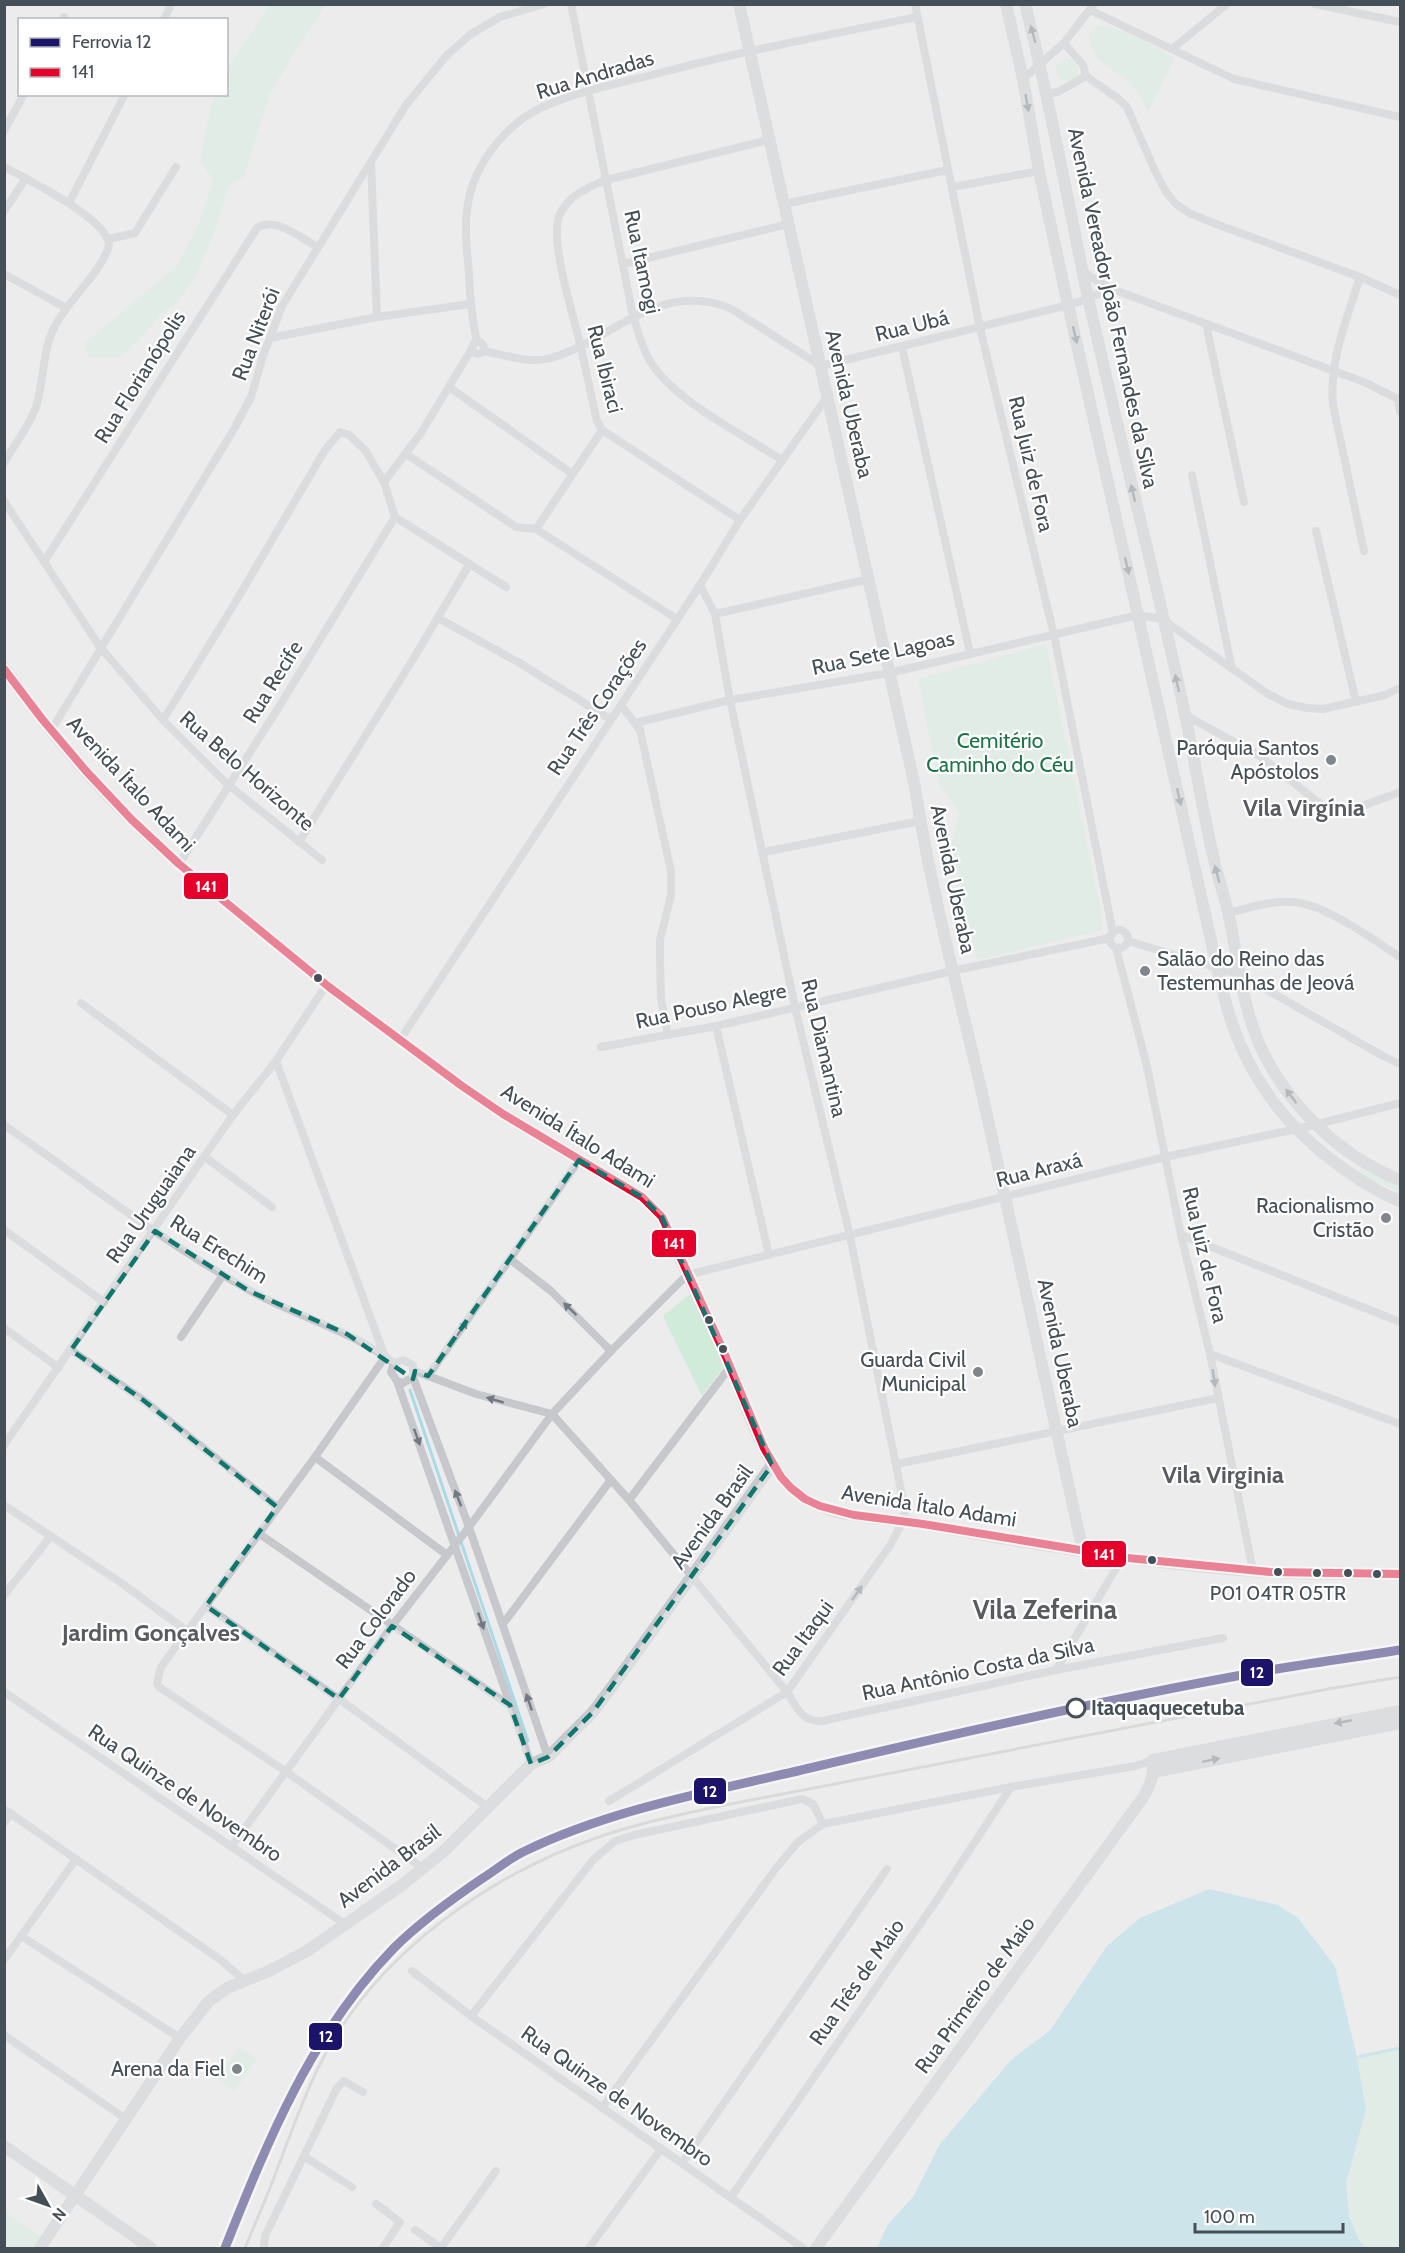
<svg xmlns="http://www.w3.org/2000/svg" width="1405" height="2253" font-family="Cabin,sans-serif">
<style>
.green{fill:#d1ebdb}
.water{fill:#a8dae8}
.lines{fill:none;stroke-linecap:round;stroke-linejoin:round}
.stream{stroke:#a8dae8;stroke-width:3}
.street{stroke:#c6c8cb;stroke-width:8}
.secondary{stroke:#c7c9cc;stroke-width:12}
.rail{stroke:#c1c3c5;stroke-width:3}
.bus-1-casing{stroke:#fff;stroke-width:12}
.bus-1{stroke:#e4002b;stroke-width:8}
.rail-1-casing{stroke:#fff;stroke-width:14}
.rail-1{stroke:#1c146b;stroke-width:9}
.oneway{fill:#727a80}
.oneway2{fill:#727980}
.marked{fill:none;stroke:#0f766e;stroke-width:4.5;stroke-dasharray:12 8;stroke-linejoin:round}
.poi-dot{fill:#80868b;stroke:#fff;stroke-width:2}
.bus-dot{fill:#454f57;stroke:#fff;stroke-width:2}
.stop-dot{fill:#fff;stroke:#454f57;stroke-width:3}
.labels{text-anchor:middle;stroke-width:4.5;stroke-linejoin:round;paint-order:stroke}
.bus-label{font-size:20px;fill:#454f57;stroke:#fff}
.street-label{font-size:21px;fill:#454f57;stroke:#fff}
.park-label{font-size:21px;fill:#1b7347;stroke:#fff}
.poi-label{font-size:21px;fill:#454f57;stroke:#fff;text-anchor:end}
.stop-label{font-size:21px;font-weight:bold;fill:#454f57;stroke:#fff;text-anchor:start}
.quarter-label{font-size:24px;font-weight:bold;fill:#585c60;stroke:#fff}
.district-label{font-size:27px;font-weight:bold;fill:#585c60;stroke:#fff}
.line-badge{stroke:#fff;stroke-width:2}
.badge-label{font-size:16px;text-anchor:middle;font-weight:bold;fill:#fff}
</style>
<rect width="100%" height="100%" fill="#edecec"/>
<g class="green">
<path d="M270,5h55l-55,87 -26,84 -16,11 -14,46 -17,41 -20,29 -16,11 -15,19 -25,24h-32l-4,-14 92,-77 21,-40 15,-46 -13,-20 11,-54 5,-11 10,-1 2,-26z"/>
<path d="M1097,26c28,0 53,19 78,32l-27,53c-4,-6 -7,-15 -12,-21 -15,-19 -50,-29 -47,-57z"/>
<circle cx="1067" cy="70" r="11"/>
<path d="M1046,644l56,272v14l-125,30 -26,-116 8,-30 -8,-15 -12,-13 -21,-107z"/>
<path d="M1360,1169l40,17v6l-40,-17z"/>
<path d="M690,1294l34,72 -22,30 -39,-80z"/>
<path d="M239,2047l18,12 -22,32 -18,-12z"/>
<path d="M1393,2048l7,1v199h-33l-7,-6 -11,-26 -3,-33 20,-73 -9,-53z"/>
<path d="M4,2212l41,27 -7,9h-33z"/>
</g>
<path class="water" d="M1209,1889l69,16 20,13 37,48 22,91 9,53 -20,73 3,33 11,26 7,6h-490l11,-24 25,-27 27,-53 71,-84 39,-30 57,-84 33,-28z"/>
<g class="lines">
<g class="stream">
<path d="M410,1390l118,351"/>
<path d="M1357,2057l43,-9"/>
</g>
<g class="street">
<path d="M571,4l62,312c6,18 11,40 24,55 27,34 88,65 125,89"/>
<path d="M915,4l65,324 74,307 59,298"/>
<path d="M1315,4l85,18"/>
<path d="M1090,10l144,69 166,38"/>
<path d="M63,20l1,-3"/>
<path d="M164,20l7,-16"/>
<path d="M1064,43l19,22 3,11 30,21 11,10 28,64 11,21 10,12 13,9 27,11 144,53 40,18"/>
<path d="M1172,49l55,-45"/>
<path d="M1023,79l41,-36 30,-39"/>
<path d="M1047,94l11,-2 28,-16"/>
<path d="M4,131l20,-37"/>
<path d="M371,162l6,155"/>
<path d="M4,167c23,12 104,52 105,78 -7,28 -43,56 -56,85 -11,24 -9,52 -17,77 -7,20 -22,38 -32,56"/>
<path d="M953,187l86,-16"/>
<path d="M69,203l56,-109"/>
<path d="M784,204l163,-34"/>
<path d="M4,211l22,-33"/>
<path d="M109,239l26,-6 41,-66"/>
<path d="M623,264l165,-40"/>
<path d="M1082,271l27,17 255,94 36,18"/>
<path d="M4,274l62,34"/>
<path d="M1360,277c-13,42 -31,83 -27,128l31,146"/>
<path d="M1206,324l38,178"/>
<path d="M270,338l107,-21 93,-13"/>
<circle cx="478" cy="348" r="6"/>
<path d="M477,342c-5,-23 -7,-44 -8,-68 -3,-36 -8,-67 9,-102 14,-28 38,-54 67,-66 36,-16 76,-23 114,-33 85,-22 172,-39 258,-56"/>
<path d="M902,347l68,306"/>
<path d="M483,351c22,4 46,13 68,7 60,-17 103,-75 173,-52 10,3 19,11 28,16 23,14 46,29 69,44l247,-61 20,-6 21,-11"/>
<path d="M449,387l122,86"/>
<path d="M1398,398l2,14"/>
<path d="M406,454l110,73 20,2"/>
<path d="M1192,475l40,194"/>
<path d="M384,482l37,-49 50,-83"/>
<path d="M4,501l96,146 63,73 63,63 96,77"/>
<path d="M740,520l-138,-90 -5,-9c-6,-26 -11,-51 -17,-77 -6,-28 -32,-105 -20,-130 10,-20 27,-26 46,-34l163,-40"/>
<path d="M536,529l141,90"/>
<path d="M536,529l66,-99"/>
<path d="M1316,531l40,171"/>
<path d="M44,562l213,-334c18,-12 44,10 60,19"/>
<path d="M715,614l154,-35"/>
<path d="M438,618l80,44 92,57"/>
<path d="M621,705l19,25 31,141v24l-11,45v18l1,41 7,36"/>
<path d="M1185,715l75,41 64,51 15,4 15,-2 46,-17"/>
<path d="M163,720l69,-112 93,-158 15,-18 9,3 16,15 19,32 11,35 111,70"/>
<path d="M635,723l95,-23 159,-27 249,-58 24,4 106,75 20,10 19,4 16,1 62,-14 15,-7"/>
<path d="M52,729l182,-300 17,-32 12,-41 19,-50 124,-201 41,-50 24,-21 29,-17 44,-13"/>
<path d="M299,842l113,-181 57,-96"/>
<path d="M764,852l156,-31"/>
<path d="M179,864l98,-154 118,-193"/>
<path d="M1228,913c21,-5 44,-13 65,-11 32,2 79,37 107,55"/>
<circle cx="1119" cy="939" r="9"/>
<path d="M1128,941l113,34 142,81 17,8"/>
<path d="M1116,948l30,114 35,173 29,119 43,217"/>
<path d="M81,1003l152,112"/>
<path d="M716,1026l53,229"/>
<path d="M400,1040l300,-455 40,-65 87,-123"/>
<path d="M601,1047l115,-21 236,-55 158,-33"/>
<path d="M276,1061l109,296 -70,100 -154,210 -4,16 2,4 126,84 139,98"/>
<path d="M4,1125c81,56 159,117 245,165 48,27 101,39 146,74"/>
<path d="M205,1157l67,50"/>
<path d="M4,1230l100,72"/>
<path d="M1181,1235l219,87"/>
<path d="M511,1260l40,31 60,60"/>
<path d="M4,1328l55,40"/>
<path d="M181,1337l42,-62"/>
<path d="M71,1350l72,50 134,107"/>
<path d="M1210,1354l190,70"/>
<path d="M415,1371l61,23 76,20 77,86 158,192c10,15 14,30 35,29l234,-51 167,-32"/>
<path d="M428,1376l151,-216"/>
<path d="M413,1377l-10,6 -6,-2 -6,-9c2,-8 5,-10 12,-12l10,5v12l56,150 79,230"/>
<path d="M397,1381l134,383"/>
<path d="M4,1445l229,-330 43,-54 51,-77"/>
<path d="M315,1457l132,98"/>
<path d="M897,1464l321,-66"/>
<path d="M629,1500l101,-133"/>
<path d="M4,1505l116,77 67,49"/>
<path d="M258,1533l251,172"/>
<path d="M4,1595l47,-59"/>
<path d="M206,1606l133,93 150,109"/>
<path d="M503,1624l107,-143"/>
<path d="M1056,1670l66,-112"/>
<path d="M4,1692l341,232"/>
<path d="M609,1801l178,-109 104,-148 12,-23 2,-11 -55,-274 -55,-229 -65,-307 -15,-86 -15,-29"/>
<path d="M4,1809l218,152 23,20"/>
<path d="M4,1823l7,-10"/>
<path d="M231,1847l161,-221 77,-99 83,-113 59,-63 76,-76 478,-118 145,-31 90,-23"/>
<path d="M21,1936l159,102"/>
<path d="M4,1960l72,-101"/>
<path d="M412,1971l59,45 332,232"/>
<path d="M471,2016l122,-156 22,-19 19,-6 168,-36 11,5 10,20"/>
<path d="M4,2035l122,84"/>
<path d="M602,2108l175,-241 21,-25 25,-18 188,-37 124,-21 18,-6"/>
<path d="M305,2157l47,30"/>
<path d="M682,2163l205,-294"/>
<path d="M731,2197l203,-293 77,-117"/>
<path d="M376,2204l24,18 -17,26"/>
<path d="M415,2230l26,18"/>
<path d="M264,2248l1,-12 72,-148 7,-7 19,11"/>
<path d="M441,2248l55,-77"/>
<path d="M589,2248l72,-99"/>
</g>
<g class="secondary">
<path d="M739,4l175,778c16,105 44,208 68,311 35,152 68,305 101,458"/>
<path d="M1006,4l17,75 16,92 29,134 149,662c5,20 9,40 16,59 20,57 55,102 104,138 20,14 41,29 63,37"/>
<path d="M1025,4c25,97 42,195 63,293 31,141 68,280 98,422 10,49 18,100 30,149 4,17 10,33 13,49 9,41 13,85 29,124 26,61 81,115 142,139"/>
<path d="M4,668c46,67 113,143 175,196l150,123 133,99 41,28 139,83 20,20c22,51 47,101 69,152 16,36 32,92 60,119 36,33 87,28 132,36 109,20 219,39 329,47 49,4 99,2 148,3"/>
<path d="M1154,1772l246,-49"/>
<path d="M4,2146l147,102"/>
<path d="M40,2248l140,-210 29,-37 18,-13 42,-17 38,-20 95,-66 42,-34 87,-87 17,-7 45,-45 21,-28 158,-219"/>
<path d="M816,2248l328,-452c7,-13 10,-22 9,-36l247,-49"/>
</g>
<path class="rail" d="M245,2248c11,-27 24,-55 34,-84 15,-38 28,-77 48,-113 55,-100 163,-176 269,-213 39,-14 79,-22 119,-31l613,-118 72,-12"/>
<g class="bus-1-casing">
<path id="bus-1" d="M4,669l38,50 44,52 46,49 47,44 150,123 133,99 41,28 139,83 20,20 61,133 41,98 17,29 10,11 14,11 15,7 34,9 69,9 205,34 142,14 130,2"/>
</g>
<use href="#bus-1" class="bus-1"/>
<g class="rail-1-casing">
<path id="rail-1" d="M225,2248c43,-108 87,-216 169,-300 27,-27 58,-49 89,-70 14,-9 27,-20 42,-27 89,-43 189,-60 285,-83 147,-35 294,-68 443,-95 49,-9 98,-15 147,-23"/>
</g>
<use href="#rail-1" class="rail-1"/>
</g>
<defs><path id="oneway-solid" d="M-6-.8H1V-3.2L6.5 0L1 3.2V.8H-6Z" transform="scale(1.5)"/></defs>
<g class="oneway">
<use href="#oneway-solid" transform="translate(1033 34) rotate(-105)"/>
<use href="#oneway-solid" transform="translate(1027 103) rotate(80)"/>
<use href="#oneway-solid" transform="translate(1075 335) rotate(77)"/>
<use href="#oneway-solid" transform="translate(1133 493) rotate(-103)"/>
<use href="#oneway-solid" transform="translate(1127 566) rotate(77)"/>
<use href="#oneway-solid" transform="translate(1177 683) rotate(-103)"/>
<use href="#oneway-solid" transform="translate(1179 797) rotate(77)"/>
<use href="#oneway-solid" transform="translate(1217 874) rotate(-105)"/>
<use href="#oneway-solid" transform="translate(1291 1096) rotate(-127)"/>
<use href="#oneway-solid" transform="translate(1343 1722) rotate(169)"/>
<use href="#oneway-solid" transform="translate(1211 1760) rotate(-12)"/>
</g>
<g class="oneway2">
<use href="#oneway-solid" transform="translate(570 1309) rotate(-137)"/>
<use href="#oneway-solid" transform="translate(462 1328) rotate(-55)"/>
<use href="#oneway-solid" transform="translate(1214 1378) rotate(81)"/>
<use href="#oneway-solid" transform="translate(495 1400) rotate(-164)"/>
<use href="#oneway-solid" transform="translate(417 1437) rotate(70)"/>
<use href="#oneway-solid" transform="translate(458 1498) rotate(-111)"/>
<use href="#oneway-solid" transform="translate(857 1593) rotate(-55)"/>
<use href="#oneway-solid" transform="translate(481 1621) rotate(71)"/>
<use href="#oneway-solid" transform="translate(529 1702) rotate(-109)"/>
</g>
<path d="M0 0H1405V2253H0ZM579,1160l63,37 20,20 110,248 -179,247 -45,45 -17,7 -21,-59 -118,-79 -53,73 -133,-93 71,-99 -134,-107 -72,-50 84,-119 94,60 98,43 66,45 2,-8 13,5z" fill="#edecec" fill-opacity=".55" fill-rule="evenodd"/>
<path class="marked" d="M579,1160l63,37 20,20 110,248 -179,247 -45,45 -17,7 -21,-59 -118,-79 -53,73 -133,-93 71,-99 -134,-107 -72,-50 84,-119 94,60 98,43 66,45 2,-8 13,5z"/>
<g class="poi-dot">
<circle cx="1331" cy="760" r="6"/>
<circle cx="1145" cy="971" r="6"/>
<circle cx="1386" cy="1218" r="6"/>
<circle cx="978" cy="1372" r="6"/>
<circle cx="237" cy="2069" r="6"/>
</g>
<g class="bus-dot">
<circle cx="318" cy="978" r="5"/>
<circle cx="709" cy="1320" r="5"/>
<circle cx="723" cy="1349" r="5"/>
<circle cx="1152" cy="1560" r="5"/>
<circle cx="1278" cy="1572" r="5"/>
<circle cx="1317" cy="1573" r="5"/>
<circle cx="1348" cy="1573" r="5"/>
<circle cx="1377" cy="1574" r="5"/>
</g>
<circle class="stop-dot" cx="1076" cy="1708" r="9"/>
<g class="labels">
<g class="bus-label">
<text x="1278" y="1600">P01 04TR 05TR</text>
</g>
<g class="street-label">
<text transform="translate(595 75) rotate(-17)" y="7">Rua Andradas</text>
<text transform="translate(642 262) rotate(78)" y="7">Rua Itamogi</text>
<text transform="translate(1113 308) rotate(78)" y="7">Avenida Vereador João Fernandes da Silva</text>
<text transform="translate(912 326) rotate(-14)" y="7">Rua Ubá</text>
<text transform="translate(256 334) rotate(-69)" y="7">Rua Niterói</text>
<text transform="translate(605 369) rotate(76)" y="7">Rua Ibiraci</text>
<text transform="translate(140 377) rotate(-58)" y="7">Rua Florianópolis</text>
<text transform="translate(849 404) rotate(77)" y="7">Avenida Uberaba</text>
<text transform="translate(1031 464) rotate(77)" y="7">Rua Juiz de Fora</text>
<text transform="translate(883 653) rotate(-12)" y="7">Rua Sete Lagoas</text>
<text transform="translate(273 682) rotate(-58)" y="7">Rua Recife</text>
<text transform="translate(597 707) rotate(-56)" y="7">Rua Três Corações</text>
<text transform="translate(247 771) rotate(41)" y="7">Rua Belo Horizonte</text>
<text transform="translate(131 784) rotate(47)" y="7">Avenida Ítalo Adami</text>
<text transform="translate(953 879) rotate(78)" y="7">Avenida Uberaba</text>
<text transform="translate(711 1006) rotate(-12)" y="7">Rua Pouso Alegre</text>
<text transform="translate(824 1048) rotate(77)" y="7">Rua Diamantina</text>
<text transform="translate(578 1136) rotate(32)" y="7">Avenida Ítalo Adami</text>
<text transform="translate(1039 1170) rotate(-14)" y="7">Rua Araxá</text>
<text transform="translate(151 1204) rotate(-55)" y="7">Rua Uruguaiana</text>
<text transform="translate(219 1249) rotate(32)" y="7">Rua Erechim</text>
<text transform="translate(1205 1255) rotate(77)" y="7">Rua Juiz de Fora</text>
<text transform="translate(1060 1353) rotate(78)" y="7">Avenida Uberaba</text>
<text transform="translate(929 1506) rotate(9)" y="7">Avenida Ítalo Adami</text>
<text transform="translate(712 1517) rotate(-54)" y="7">Avenida Brasil</text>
<text transform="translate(376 1619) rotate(-53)" y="7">Rua Colorado</text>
<text transform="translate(803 1638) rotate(-54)" y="7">Rua Itaqui</text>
<text transform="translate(978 1669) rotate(-12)" y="7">Rua Antônio Costa da Silva</text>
<text transform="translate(185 1793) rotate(34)" y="7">Rua Quinze de Novembro</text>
<text transform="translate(389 1866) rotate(-37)" y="7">Avenida Brasil</text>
<text transform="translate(857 1982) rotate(-55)" y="7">Rua Três de Maio</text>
<text transform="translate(975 1995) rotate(-54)" y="7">Rua Primeiro de Maio</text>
<text transform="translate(617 2096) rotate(35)" y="7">Rua Quinze de Novembro</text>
</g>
<g class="park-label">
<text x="1000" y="748">Cemitério<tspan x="1000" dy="24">Caminho do Céu</tspan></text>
</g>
<g class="poi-label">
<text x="1319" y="755">Paróquia Santos<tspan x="1319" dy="24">Apóstolos</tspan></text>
<text x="1157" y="966" text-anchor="start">Salão do Reino das<tspan x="1157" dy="24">Testemunhas de Jeová</tspan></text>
<text x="1374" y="1213">Racionalismo<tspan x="1374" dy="24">Cristão</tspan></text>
<text x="966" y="1367">Guarda Civil<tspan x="966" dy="24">Municipal</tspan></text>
<text x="225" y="2076">Arena da Fiel</text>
</g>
<g class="stop-label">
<text x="1091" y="1715">Itaquaquecetuba</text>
</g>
<g class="quarter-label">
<text x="1304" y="816">Vila Virgínia</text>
<text x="1223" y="1483">Vila Virginia</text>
<text x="151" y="1641">Jardim Gonçalves</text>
</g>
<g class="district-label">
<text x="1045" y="1619">Vila Zeferina</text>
</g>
</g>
<g class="line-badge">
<rect x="183" y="872" width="46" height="28" rx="6" fill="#e4002b"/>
<rect x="651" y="1229" width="46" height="29" rx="6" fill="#e4002b"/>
<rect x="1081" y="1540" width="46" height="28" rx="6" fill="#e4002b"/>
<rect x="1240" y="1658" width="34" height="29" rx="6" fill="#1c146b"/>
<rect x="693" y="1777" width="34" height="28" rx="6" fill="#1c146b"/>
<rect x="308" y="2022" width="35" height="29" rx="6" fill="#1c146b"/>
</g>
<g class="badge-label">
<text x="206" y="892">141</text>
<text x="674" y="1249">141</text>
<text x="1104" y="1560">141</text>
<text x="1257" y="1678">12</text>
<text x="710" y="1797">12</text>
<text x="326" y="2042">12</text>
</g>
<rect width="1405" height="2253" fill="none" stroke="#454f57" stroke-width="12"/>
<rect x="18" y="18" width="210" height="78" fill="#ffffff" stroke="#b5b9bc" stroke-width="1.5"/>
<rect x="30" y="38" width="30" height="9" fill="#1c146b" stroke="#b5b9bc" stroke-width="1.5"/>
<text x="72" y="48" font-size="18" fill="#454f57">Ferrovia 12</text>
<rect x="30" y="68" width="30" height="9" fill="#e4002b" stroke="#b5b9bc" stroke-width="1.5"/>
<text x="72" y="78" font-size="18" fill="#454f57">141</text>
<g transform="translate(48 2205) rotate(130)" stroke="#ffffff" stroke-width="4.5" paint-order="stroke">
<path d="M0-4.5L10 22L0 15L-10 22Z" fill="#454f57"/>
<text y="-9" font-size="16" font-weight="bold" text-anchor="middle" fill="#454f57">N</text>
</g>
<path d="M1195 2223v9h148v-9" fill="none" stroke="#454f57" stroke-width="3"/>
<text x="1204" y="2223" font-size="18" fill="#454f57" stroke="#ffffff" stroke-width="4.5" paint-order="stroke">100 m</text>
</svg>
